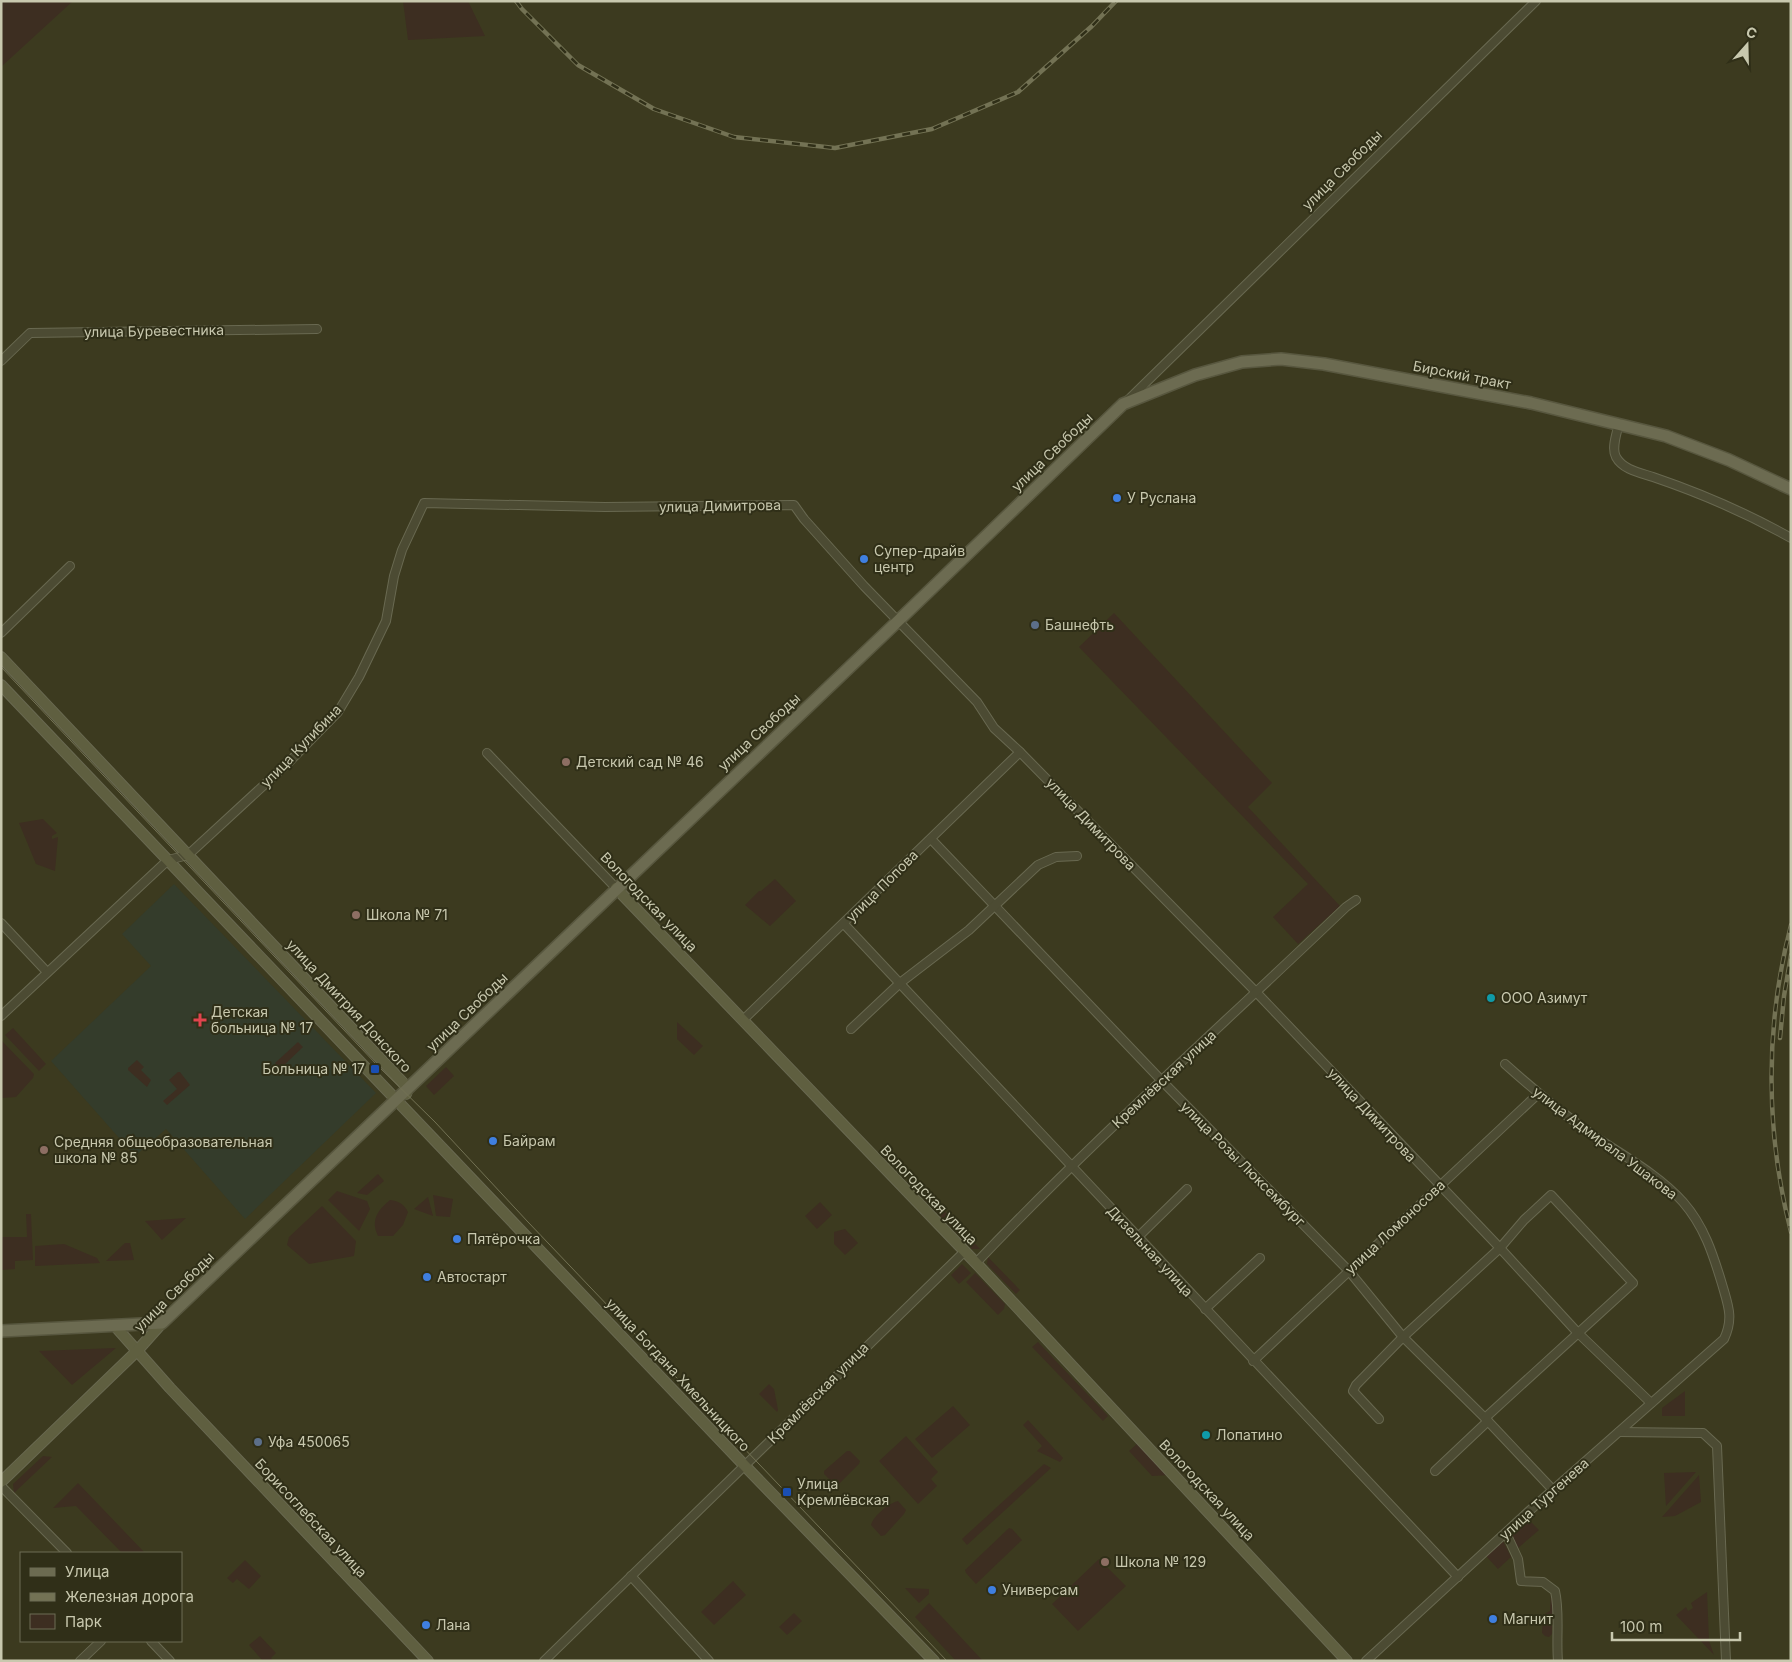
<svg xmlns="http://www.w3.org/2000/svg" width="1792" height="1662" font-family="Inter,sans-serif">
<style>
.medical{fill:#343c2b}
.green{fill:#3d2e21}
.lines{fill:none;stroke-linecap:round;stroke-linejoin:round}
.street-casing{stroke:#696951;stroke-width:10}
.secondary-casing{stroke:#696951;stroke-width:12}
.primary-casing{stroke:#58573f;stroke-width:14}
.street{stroke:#4c4b33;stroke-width:8}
.secondary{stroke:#5f5f40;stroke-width:10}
.primary{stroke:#6c6b51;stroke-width:11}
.tram{stroke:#737254;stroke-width:1}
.rail-casing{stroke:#737254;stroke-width:4.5}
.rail{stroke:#302f18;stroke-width:2.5;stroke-dasharray:8;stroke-linecap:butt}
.shop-dot{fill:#3f7fe0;stroke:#302f18;stroke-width:2}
.service-dot{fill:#5c6f8a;stroke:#302f18;stroke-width:2}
.education-dot{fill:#8d6e63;stroke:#302f18;stroke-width:2}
.culture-dot{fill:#0f9aa8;stroke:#302f18;stroke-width:2}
.health-dot{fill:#e0444e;stroke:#302f18;stroke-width:2}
.transit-dot{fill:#1a4fb4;stroke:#302f18;stroke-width:2}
.labels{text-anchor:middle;stroke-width:4;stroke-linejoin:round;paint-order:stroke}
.street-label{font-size:14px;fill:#c8c8ae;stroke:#302f18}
.poi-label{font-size:14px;fill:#c8c8ae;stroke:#302f18;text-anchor:start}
</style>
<rect width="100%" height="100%" fill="#3c3a1f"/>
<path class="medical" d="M174,884l202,209 -131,126 -79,-90 -31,27 -84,-95 100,-95 -29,-32z"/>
<g class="green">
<path d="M1,1h72l-72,66z"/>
<path d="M403,1h65l17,35 -77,4z"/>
<path d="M1114,613l158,170 -24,24 92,99 -42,38 -25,-27 35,-33 -229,-237z"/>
<path d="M43,819l14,14 -5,3v3l6,-2 -3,34 -19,-7 -17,-41z"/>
<path d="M775,879l21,22 -26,25 -25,-21 14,-14h2z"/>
<path d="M677,1022l26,24 -9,9 -17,-16z"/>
<path d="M13,1028l33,36 -7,7 -34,-36z"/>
<path d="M1,1040l33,34 -1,4 -17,19 -15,1z"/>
<path d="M298,1042l5,5 -23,22 -5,-6z"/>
<path d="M137,1060l7,7 -3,3 10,10 -4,7 -19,-17v-2z"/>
<path d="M446,1067l8,9 -20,19 -8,-9z"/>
<path d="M178,1072h2l10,13 -23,20 -4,-4 14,-12 -8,-9z"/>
<path d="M378,1174l6,7 -17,14 -10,-2z"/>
<path d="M337,1191l30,10 3,8 -11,22 -31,-31z"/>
<path d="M433,1195l20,4 -3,18 -14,-1z"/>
<path d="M928,1196l3,3 1,-1 48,51h-8l-48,-50z"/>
<path d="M428,1197l5,19 -19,-7z"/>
<path d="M390,1200c9,1 14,4 18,12l-5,13 -10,11h-15c-8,-16 0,-26 12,-36z"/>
<path d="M820,1202l12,13 -15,14 -12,-13z"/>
<path d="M322,1206l34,35 -2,15 -45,8 -22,-19 2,-8z"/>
<path d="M26,1214h5l2,46 -18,1v8l-14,1v-33h26z"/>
<path d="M186,1218l-24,22 -17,-19z"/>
<path d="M845,1229l13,14 -13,12 -11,-11v-12z"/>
<path d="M125,1243h5l4,17 -28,1z"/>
<path d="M64,1244l33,14 3,5 -65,3v-20z"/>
<path d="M988,1257l32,33 -4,4 -29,-30z"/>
<path d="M962,1264l9,9 -12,11 -8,-9z"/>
<path d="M975,1273l30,31 -1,5 -6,6 -32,-33z"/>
<path d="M1038,1342l70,74 -5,5 -71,-74z"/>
<path d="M116,1348l-44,37 -33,-34z"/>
<path d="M769,1384l5,5 4,21 -1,2 -18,-18z"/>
<path d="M1685,1391v25h-23v-8z"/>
<path d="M953,1406l17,19 -38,33 -17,-19z"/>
<path d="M1028,1420l35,38 -3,4 -23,-11 5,-5 -19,-21z"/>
<path d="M906,1436l32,36 -7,7 6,7 -19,18 -39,-43z"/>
<path d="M1139,1442l31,33 -18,1 -23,-25z"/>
<path d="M847,1451h3l10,10 -1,3 -21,21h-3l-11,-11v-3z"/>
<path d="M43,1456l9,1 -38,36 -1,-9z"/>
<path d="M1044,1464l7,4 -84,77 -5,-6z"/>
<path d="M1696,1472l-30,34 -2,-33z"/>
<path d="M1699,1475l2,27 -26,14 -13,1z"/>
<path d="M78,1483l67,70h-23l-46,-47 -23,2z"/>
<path d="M898,1501l8,9 -2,4 -19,21 -4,1 -10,-11c2,-9 18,-22 27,-24z"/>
<path d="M1527,1518l12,12 -21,18 -8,-16z"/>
<path d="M1009,1528l3,1 10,11 -46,44 -10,-11 -1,-3z"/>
<path d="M1502,1539l9,18 -13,12 -13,-14z"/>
<path d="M1099,1559l27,27 -48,45 -26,-27z"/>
<path d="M245,1560l16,16 -12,13 -12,-10 -4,4 -6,-5z"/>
<path d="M733,1581l13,14 -32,30 -13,-13z"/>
<path d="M905,1588l24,1v5l-10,9z"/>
<path d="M1551,1592l2,1 -1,41 -3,3 -4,-1 -3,-3 1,-18 7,-4z"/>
<path d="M1707,1592l2,49 5,14 -38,-40 10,-8 2,4 5,-3 -2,-5z"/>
<path d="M929,1603l54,58h-27l-41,-44z"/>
<path d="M794,1613l8,8 -15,14 -8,-8z"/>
<path d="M260,1636l16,17 -5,5 2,3h-10l-14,-16z"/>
</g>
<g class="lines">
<g class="street-casing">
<g id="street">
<path d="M1,361l29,-28 287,-4"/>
<path d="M1128,400l408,-399"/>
<path d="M1619,423c-2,10 -8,25 -3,34 7,13 25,16 37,20 50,17 92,35 138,61"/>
<path d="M1,633l69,-67"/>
<path d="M487,753l129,135"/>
<path d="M931,839l231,242 187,190 54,66 82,81 68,72"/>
<path d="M1,923l46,49"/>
<path d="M844,924l614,653"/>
<path d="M1,1016l167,-156 20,-5 101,-93 49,-50 21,-35 27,-56 8,-45 8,-26 22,-47 181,4 189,-2 10,14 60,67 113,116 17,26 26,24 237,241 243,255 77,84 74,71"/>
<path d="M743,1020l277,-268"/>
<path d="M851,1029l49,-46 69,-53 69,-65 18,-8 21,-1"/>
<path d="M1138,1237l49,-48"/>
<path d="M976,1263c118,-124 247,-238 370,-356l10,-7"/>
<path d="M1205,1309l55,-51"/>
<path d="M1253,1361l285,-267"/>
<path d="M1379,1419l-26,-28 3,-6 47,-48 97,-89 24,-28 27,-25 82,88 -148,135"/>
<path d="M1619,1432l84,1 14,13 9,215"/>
<path d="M1435,1471l53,-50"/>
<path d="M1,1486l66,67"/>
<path d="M1506,1533l12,26 3,22 22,1 12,9c5,21 1,47 3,70"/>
<path d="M631,1576l78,85"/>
<path d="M151,1641l19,20"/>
<path d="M80,1661l21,-20"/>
<path d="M544,1661l420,-409"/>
<path d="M1366,1661l162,-149 196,-173c10,-21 4,-34 -2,-55 -9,-30 -18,-58 -39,-82 -24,-27 -59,-46 -89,-66 -31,-22 -60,-46 -89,-72"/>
</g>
</g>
<g class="secondary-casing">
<g id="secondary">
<path d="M1,657l407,431 -2,6"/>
<path d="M1,685l744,781 189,195"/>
<path d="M616,888l360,375 371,398"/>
<path d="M115,1326l55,62 258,273"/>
<path d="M1,1482l136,-131 25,-28"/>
</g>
</g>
<g class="primary-casing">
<path id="primary" d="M1,1331l161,-8 736,-702 225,-217 72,-29 47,-13 39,-3 43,5 207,39 135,33 63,24 62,29"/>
</g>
<use href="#street" class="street"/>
<use href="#secondary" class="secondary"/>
<use href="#primary" class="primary"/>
<path class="tram" d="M1,667l376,398 58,57 93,100 419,439"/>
<g class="rail-casing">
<g id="rail">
<path d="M516,1l6,8 56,56 76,44 80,28 101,11 97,-19 86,-37 74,-66 24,-25"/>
<path d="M1791,925c-26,100 -26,206 0,307"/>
<path d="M1780,1038l4,-42 7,-41"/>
</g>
</g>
<use href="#rail" class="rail"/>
</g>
<g class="shop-dot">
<circle cx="1117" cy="498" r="5"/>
<circle cx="864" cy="559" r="5"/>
<circle cx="493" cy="1141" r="5"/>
<circle cx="457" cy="1239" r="5"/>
<circle cx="427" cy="1277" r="5"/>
<circle cx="992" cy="1590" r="5"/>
<circle cx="1493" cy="1619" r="5"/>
<circle cx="426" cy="1625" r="5"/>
</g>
<g class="service-dot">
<circle cx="1035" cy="625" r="5"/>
<circle cx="258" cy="1442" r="5"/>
</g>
<g class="education-dot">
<circle cx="566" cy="762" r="5"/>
<circle cx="356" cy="915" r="5"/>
<circle cx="44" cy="1150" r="5"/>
<circle cx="1105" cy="1562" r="5"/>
</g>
<g class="culture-dot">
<circle cx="1491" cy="998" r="5"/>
<circle cx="1206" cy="1435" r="5"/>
</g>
<path class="health-dot" d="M197.5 1012.5h5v5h5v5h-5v5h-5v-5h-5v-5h5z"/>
<g class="transit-dot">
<rect x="370" y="1064" width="10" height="10" rx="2.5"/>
<rect x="782" y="1487" width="10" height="10" rx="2.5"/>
</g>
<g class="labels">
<g class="street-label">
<text transform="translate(1342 170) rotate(-45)" y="5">улица Свободы</text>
<text transform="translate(154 331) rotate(-1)" y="5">улица Буревестника</text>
<text transform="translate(1462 375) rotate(11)" y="5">Бирский тракт</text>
<text transform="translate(1052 452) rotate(-44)" y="5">улица Свободы</text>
<text transform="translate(720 506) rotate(-1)" y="5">улица Димитрова</text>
<text transform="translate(759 732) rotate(-43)" y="5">улица Свободы</text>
<text transform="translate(301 746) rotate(-46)" y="5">улица Кулибина</text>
<text transform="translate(1091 824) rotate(46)" y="5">улица Димитрова</text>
<text transform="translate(882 886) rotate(-45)" y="5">улица Попова</text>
<text transform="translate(649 902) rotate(46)" y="5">Вологодская улица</text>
<text transform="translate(349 1006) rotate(47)" y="5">улица Дмитрия Донского</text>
<text transform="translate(467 1012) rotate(-44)" y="5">улица Свободы</text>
<text transform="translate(1164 1079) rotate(-43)" y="5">Кремлёвская улица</text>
<text transform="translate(1372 1115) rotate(47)" y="5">улица Димитрова</text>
<text transform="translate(1605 1143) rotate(37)" y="5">улица Адмирала Ушакова</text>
<text transform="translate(1243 1164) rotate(45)" y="5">улица Розы Люксембург</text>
<text transform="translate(929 1195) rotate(46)" y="5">Вологодская улица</text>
<text transform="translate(1395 1227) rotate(-43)" y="5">улица Ломоносова</text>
<text transform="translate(1150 1251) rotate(47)" y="5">Дизельная улица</text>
<text transform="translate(174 1292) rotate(-45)" y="5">улица Свободы</text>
<text transform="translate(678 1375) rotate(47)" y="5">улица Богдана Хмельницкого</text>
<text transform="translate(818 1393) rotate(-45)" y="5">Кремлёвская улица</text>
<text transform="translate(1207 1490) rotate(47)" y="5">Вологодская улица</text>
<text transform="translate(1544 1499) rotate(-42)" y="5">улица Тургенева</text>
<text transform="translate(311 1518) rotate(47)" y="5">Борисоглебская улица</text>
</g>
<g class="poi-label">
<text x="1127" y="503">У Руслана</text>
<text x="874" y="556">Супер-драйв<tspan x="874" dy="16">центр</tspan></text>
<text x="1045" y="630">Башнефть</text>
<text x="576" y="767">Детский сад № 46</text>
<text x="366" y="920">Школа № 71</text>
<text x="1501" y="1003">ООО Азимут</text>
<text x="211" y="1017">Детская<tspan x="211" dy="16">больница № 17</tspan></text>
<text x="365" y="1074" text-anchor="end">Больница № 17</text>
<text x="503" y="1146">Байрам</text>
<text x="54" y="1147">Средняя общеобразовательная<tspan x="54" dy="16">школа № 85</tspan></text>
<text x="467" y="1244">Пятёрочка</text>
<text x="437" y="1282">Автостарт</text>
<text x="1216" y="1440">Лопатино</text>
<text x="268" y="1447">Уфа 450065</text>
<text x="797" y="1489">Улица<tspan x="797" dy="16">Кремлёвская</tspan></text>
<text x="1115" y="1567">Школа № 129</text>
<text x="1002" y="1595">Универсам</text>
<text x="1503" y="1624">Магнит</text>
<text x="436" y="1630">Лана</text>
</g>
</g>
<rect width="1792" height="1662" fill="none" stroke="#c8c8ae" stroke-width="5"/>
<rect x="20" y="1552" width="162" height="90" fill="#302f18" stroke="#6d6c54"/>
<rect x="30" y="1568" width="25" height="8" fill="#6c6b51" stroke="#6d6c54"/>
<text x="65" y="1577" font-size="15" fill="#c8c8ae">Улица</text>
<rect x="30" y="1593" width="25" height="8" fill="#737254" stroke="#6d6c54"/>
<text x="65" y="1602" font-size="15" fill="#c8c8ae">Железная дорога</text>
<rect x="30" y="1614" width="25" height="15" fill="#3d2e21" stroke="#6d6c54"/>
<text x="65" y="1627" font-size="15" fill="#c8c8ae">Парк</text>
<g transform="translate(1747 45) rotate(20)" stroke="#302f18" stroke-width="4" paint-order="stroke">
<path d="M0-4L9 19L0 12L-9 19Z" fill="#c8c8ae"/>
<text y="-8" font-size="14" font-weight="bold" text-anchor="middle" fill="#c8c8ae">С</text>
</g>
<path d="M1612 1632v8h128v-8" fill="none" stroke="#c8c8ae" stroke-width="2.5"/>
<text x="1620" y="1632" font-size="15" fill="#c8c8ae" stroke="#302f18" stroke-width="4" paint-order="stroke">100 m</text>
</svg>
